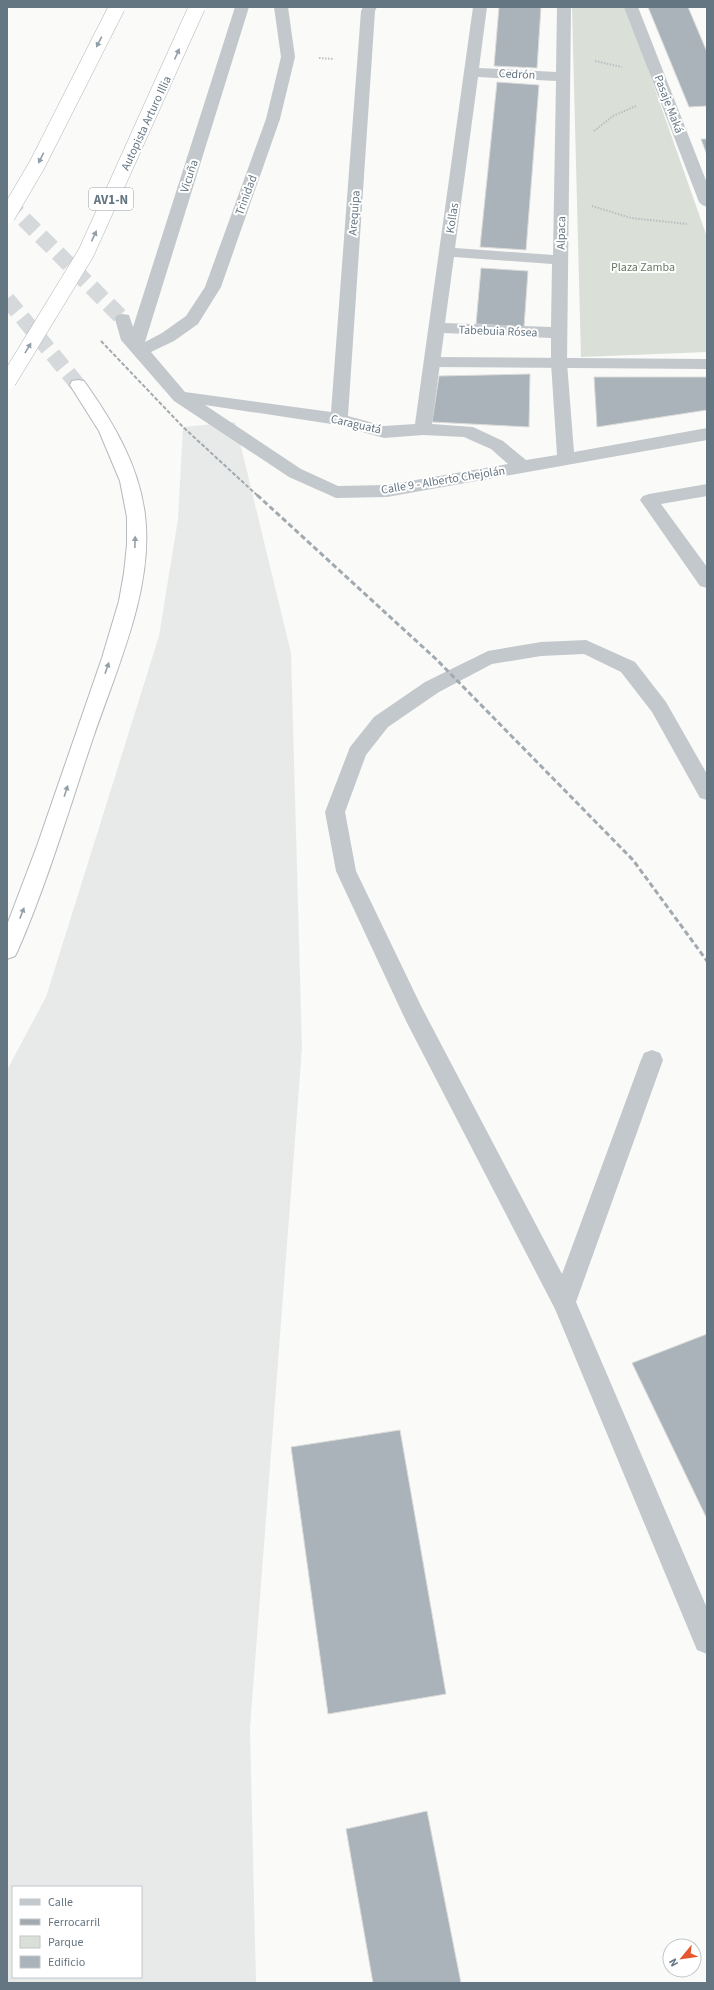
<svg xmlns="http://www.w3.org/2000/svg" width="714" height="1990" font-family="'Source Sans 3',sans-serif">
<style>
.built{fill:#e8e9e9;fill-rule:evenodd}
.green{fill:#dadfd7}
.building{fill:#aab3b9;stroke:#dcdcda}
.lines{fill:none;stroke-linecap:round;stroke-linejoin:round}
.street-tunnel{stroke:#d5d9db;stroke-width:16;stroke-dasharray:16 8;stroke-linecap:butt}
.highway-tunnel{stroke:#d5d9db;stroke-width:16;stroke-dasharray:16 8;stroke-linecap:butt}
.highway-casing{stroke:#b4b9bd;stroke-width:2}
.path{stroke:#bbbfc2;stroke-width:2;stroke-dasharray:1.5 1.5;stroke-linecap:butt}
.lane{fill:#c3c8cc;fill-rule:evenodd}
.street{fill:#c3c8cc;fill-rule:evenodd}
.highway{fill:#fff;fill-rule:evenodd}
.rail-far1{stroke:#a2aab0;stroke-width:2;stroke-dasharray:4 2;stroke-linecap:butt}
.rail{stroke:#a2aab0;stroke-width:3;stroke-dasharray:5.5 3;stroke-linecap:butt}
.highway-bridge-casing{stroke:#b4b9bd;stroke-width:17;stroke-linecap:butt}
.highway-bridge{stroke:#fff;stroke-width:16}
.oneway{fill:#939fa8}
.labels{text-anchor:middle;stroke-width:4;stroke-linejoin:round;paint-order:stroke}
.far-street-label{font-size:12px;fill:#657683;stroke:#fff}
.far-park-label{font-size:12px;fill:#687a64;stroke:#fff}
.shield{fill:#fff;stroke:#939fa8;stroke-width:1}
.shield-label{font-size:13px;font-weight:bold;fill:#657683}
</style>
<rect width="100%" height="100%" fill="#fafaf8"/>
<path class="built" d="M235,422l56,231 11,395 -52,680 6,255h-249v-913l39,-73 113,-361 19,-117 5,-92zM13,1887h128v90h-128z"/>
<path class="green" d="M572,7h54l81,230v115l-126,5z"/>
<g class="building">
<path d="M499,7h42l-4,61 -43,-2z"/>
<path d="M648,7h40l19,45v54l-18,1z"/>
<path d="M497,82l42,3 -13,165 -46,-3z"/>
<path d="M701,139h6v16z"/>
<path d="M481,268l47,3 -4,56 -48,-3z"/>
<path d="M530,374l-1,53 -97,-5 7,-46z"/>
<path d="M594,377h113v33l-110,17z"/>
<path d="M707,1334v185l-75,-156z"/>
<path d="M400,1430l46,264 -118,20 -37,-267z"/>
<path d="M427,1811l34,172h-88l-27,-154z"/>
</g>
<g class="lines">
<path class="street-tunnel" d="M7,202l116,117"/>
<path class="highway-tunnel" d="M7,299l71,86"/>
<g class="highway-casing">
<path id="highway" d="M78,380l6,1c29,41 55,84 61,134 9,74 -29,155 -52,223 -24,71 -45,143 -75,212l-3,6 -8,3v-34l30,-79 65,-188 17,-57 5,-28 3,-28v-28l-7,-36 -21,-50 -29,-46 2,-4z"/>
</g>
<g class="path">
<path d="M319,58l15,1"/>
<path d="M595,61l27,6"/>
<path d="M594,131l19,-15 23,-10"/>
<path d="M592,206l39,12 56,6"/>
</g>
<g class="lane">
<path d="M624,7h14l69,176v24l-5,-2 -3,-3z"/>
<path d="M432,357l275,2v10l-275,-2 -6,-1 -2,-4 2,-4z"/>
<path d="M707,484v12l-46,8 46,63v21l-7,-2 -60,-86 3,-4 6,-2z"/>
<path d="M586,640l49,22 31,40 41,72v26l-7,-2 -48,-86 -31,-40 -37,-18 -43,2 -49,8 -53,28 -51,35 -22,28 -21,57 11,59 66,137 140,266 79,-214 3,-7 8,-3 8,3 3,7 -87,242 131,306v46l-10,-4 -142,-341 -149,-288 -70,-150 -11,-59 25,-65 24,-30 51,-35 63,-31 53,-9z"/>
</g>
<path class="street" d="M235,7h14l-104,335 17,-9 24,-17 19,-29 61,-168 15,-62 -7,-50h14l7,50 -15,62 -59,168 -23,37 -24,17 -23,11 34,40 146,20 30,-401 2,-4h14l-2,4 -27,405 36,10 31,-2 58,-417h14l-8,61 77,4 1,-65h14l-4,356 7,89 133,-24v12l-320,57 -51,1 -47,-21 -115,-76 -53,-61 -6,-21 2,-4 6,-1 6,1 4,12zM478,77l78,4 -3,174 -98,-7zM454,257l98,7 -1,63 -106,-4zM444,333l107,5v25l6,92 -31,5 -23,-19 -30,-14 -41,-3zM205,405l133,20 46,13 39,-3 41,2 27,12 17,15 -121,21 -49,1 -37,-17z"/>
<use href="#highway" class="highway"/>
<path class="rail-far1" d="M101,341l82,86 75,69"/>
<path class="rail" d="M257,495l179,164 197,201 74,101"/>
<g class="highway-bridge-casing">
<g id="highway-bridge">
<path d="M7,216l30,-51 80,-158"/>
<path d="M8,381l78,-128 111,-246"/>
</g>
</g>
<use href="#highway-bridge" class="highway-bridge"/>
</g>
<defs><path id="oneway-solid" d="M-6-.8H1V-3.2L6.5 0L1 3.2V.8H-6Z"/></defs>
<g class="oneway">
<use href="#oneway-solid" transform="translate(99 42) rotate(117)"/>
<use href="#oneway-solid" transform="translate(177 54) rotate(-66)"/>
<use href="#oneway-solid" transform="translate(41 158) rotate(117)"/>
<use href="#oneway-solid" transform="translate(94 236) rotate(-65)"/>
<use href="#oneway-solid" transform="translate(28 348) rotate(-59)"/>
<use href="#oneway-solid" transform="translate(135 542) rotate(-88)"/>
<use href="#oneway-solid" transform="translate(107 668) rotate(-71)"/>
<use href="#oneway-solid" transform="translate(66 791) rotate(-72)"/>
<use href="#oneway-solid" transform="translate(22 913) rotate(-69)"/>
</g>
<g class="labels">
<g class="far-street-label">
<text transform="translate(517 74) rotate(3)" y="4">Cedrón</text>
<text transform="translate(669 104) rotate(69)" y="4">Pasaje Maká</text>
<text transform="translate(146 123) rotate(-65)" y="4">Autopista Arturo Illia</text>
<text transform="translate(189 176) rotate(-72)" y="4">Vicuña</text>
<text transform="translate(246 195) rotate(-70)" y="4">Trinidad</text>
<text transform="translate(354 213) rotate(-86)" y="4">Arequipa</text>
<text transform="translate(452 218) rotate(-82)" y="4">Kollas</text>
<text transform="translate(561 233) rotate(-89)" y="4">Alpaca</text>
<text transform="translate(498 331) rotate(2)" y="4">Tabebuia Rósea</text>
<text transform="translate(356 424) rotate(13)" y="4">Caraguatá</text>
<text transform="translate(443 480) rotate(-9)" y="4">Calle 9 - Alberto Chejolán</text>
</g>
<g class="far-park-label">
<text x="643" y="271">Plaza Zamba</text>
</g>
<rect class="shield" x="89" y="188" width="44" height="22" rx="3"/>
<g class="shield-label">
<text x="111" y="204">AV1-N</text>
</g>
</g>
<rect width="714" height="1990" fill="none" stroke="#657683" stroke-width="16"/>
<rect x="12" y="1886" width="130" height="92" fill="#ffffff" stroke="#c1c8cd"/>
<rect x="20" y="1899" width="20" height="6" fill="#c3c8cc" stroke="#c1c8cd"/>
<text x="48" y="1906" font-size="12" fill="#657683">Calle</text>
<rect x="20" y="1919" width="20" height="6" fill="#a2aab0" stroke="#c1c8cd"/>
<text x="48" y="1926" font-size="12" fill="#657683">Ferrocarril</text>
<rect x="20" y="1936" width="20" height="12" fill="#dadfd7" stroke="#c1c8cd"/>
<text x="48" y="1946" font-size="12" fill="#657683">Parque</text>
<rect x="20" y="1956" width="20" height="12" fill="#aab3b9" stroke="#c1c8cd"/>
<text x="48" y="1966" font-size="12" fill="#657683">Edificio</text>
<g transform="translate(682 1958) rotate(241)"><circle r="19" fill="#ffffff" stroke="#c1c8cd"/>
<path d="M0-3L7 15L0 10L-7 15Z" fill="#e4572e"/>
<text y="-6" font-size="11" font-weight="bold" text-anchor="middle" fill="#657683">N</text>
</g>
</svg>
